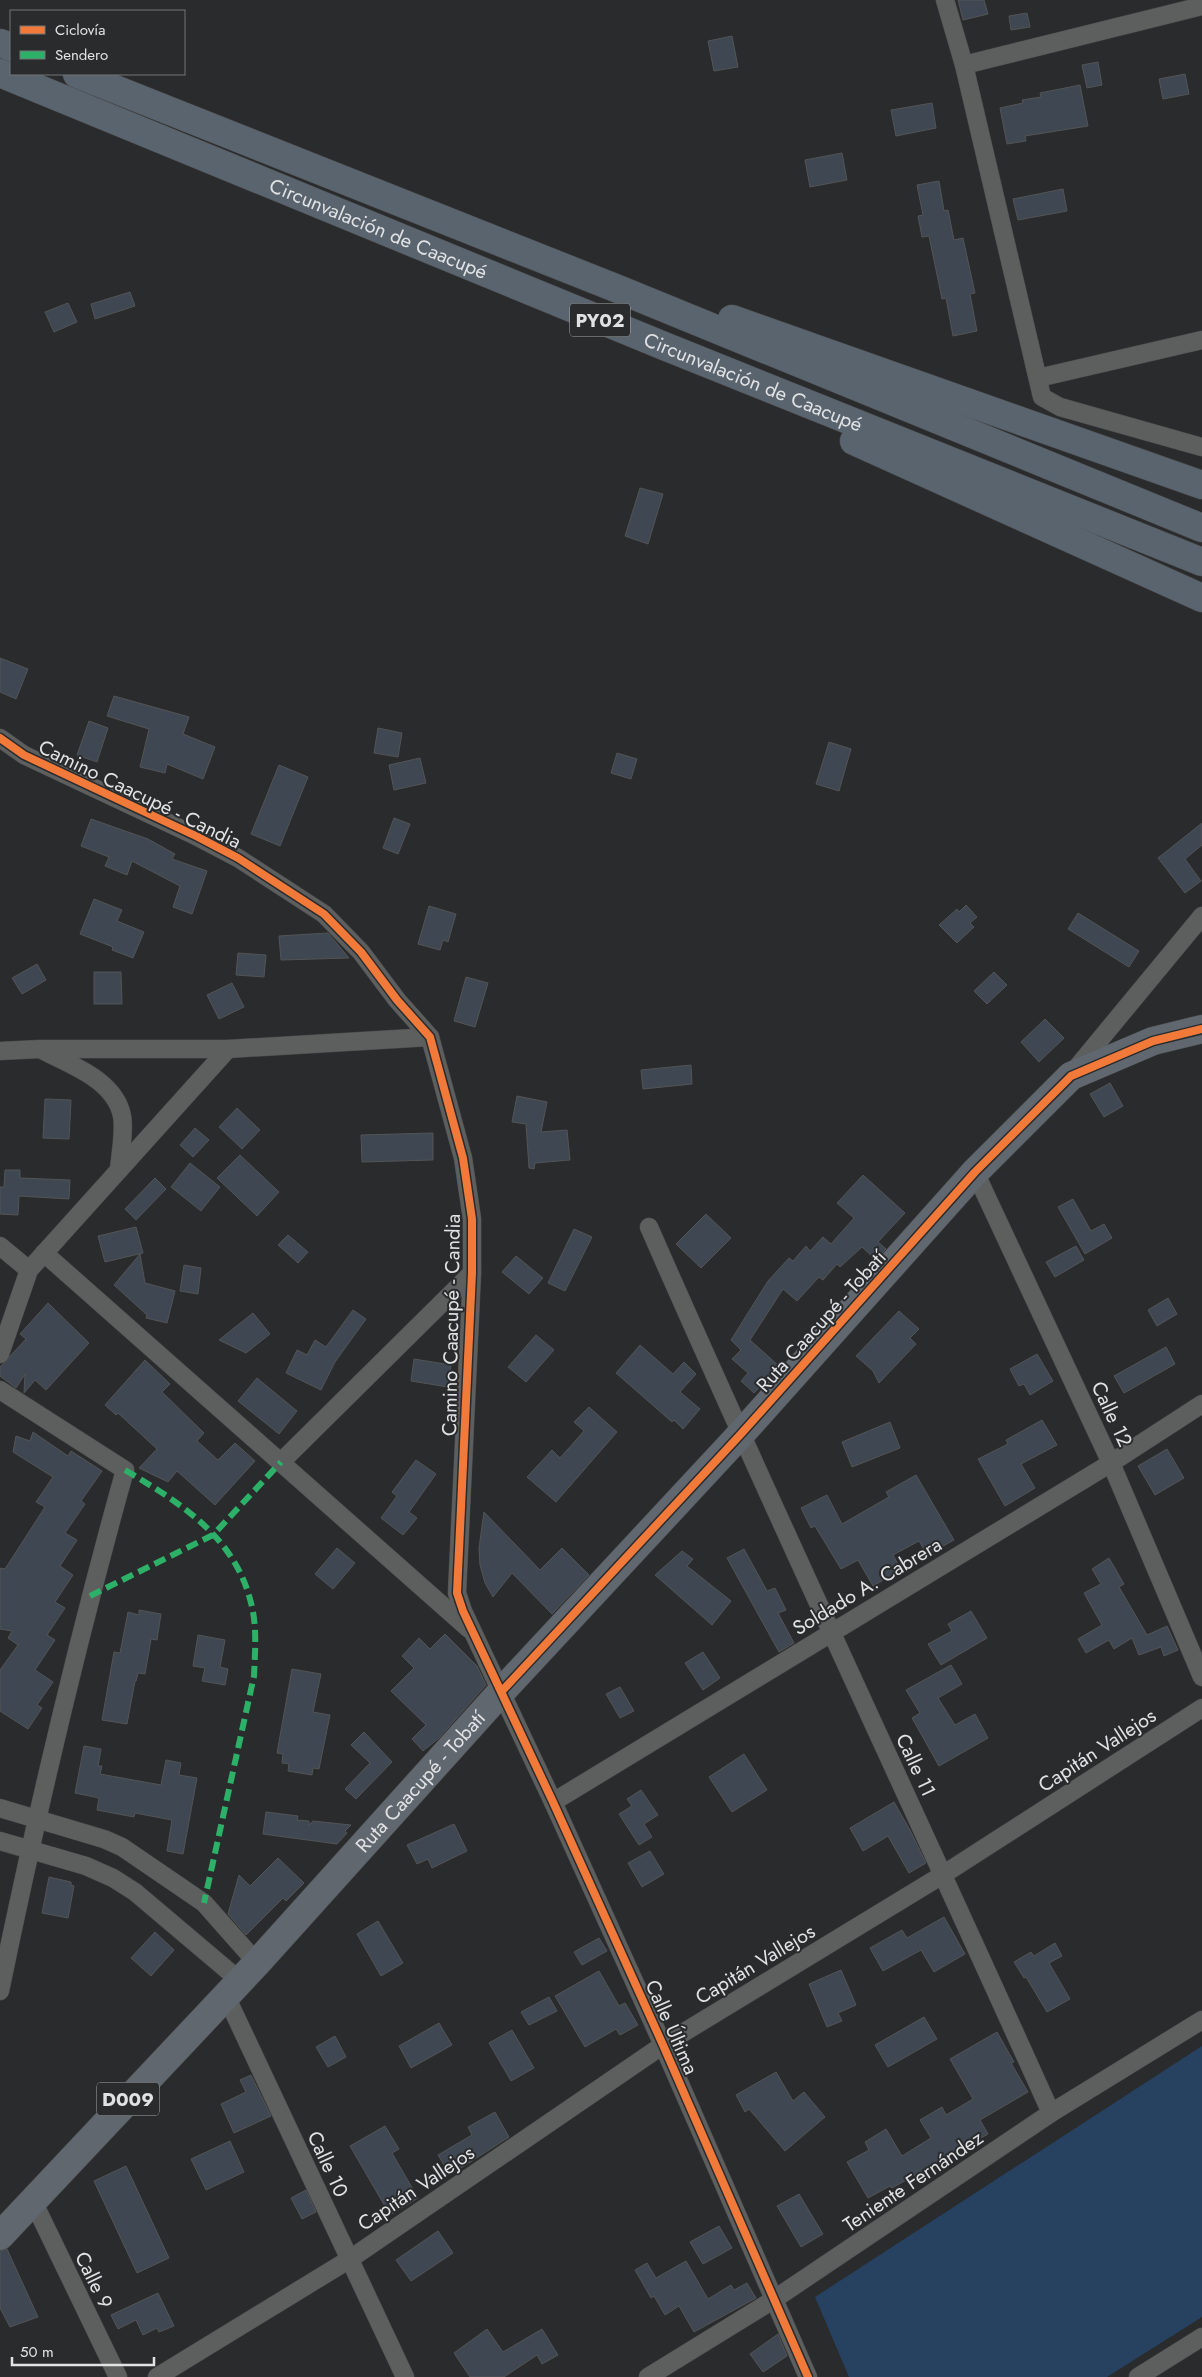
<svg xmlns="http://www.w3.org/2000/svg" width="1202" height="2377" font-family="Jost,sans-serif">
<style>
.green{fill:#274261}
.building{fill:#3f4852;stroke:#535455}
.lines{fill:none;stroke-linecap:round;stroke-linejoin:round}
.street-casing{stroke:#48494a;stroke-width:19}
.primary-casing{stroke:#48494a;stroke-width:29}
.highway-casing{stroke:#48494a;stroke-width:29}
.street{stroke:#5d5e5e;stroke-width:18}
.primary{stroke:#60676f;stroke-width:28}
.highway{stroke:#59646e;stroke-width:28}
.quiet{stroke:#2db169;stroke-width:6;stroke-dasharray:12 6;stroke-linecap:butt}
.cycleway-casing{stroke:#292b2d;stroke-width:11}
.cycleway{stroke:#f17a3a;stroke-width:8}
.labels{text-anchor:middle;stroke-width:4;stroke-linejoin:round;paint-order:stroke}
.shield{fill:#292b2d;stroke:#aaabad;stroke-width:1}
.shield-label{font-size:19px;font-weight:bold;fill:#e1e2e4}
.street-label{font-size:20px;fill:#e1e2e4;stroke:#292b2d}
</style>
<rect width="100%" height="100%" fill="#2a2b2c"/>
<path class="green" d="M1202,2046v271l-95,60h-258l-34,-80z"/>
<g class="building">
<path d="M958,0h26l4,14 -25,6z"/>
<path d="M1027,13l3,14 -19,3 -2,-14z"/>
<path d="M732,36l6,31 -24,4 -6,-30z"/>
<path d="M1098,62l4,23 -15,3 -5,-23z"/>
<path d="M1185,74l4,20 -26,5 -4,-20z"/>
<path d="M1080,85l8,41 -63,10 1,5 -19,3 -7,-36 23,-5 -1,-3 19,-3 -1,-4z"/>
<path d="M932,103l4,25 -40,8 -5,-26z"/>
<path d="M842,153l5,27 -37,7 -5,-27z"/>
<path d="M939,181l5,30 4,-1 6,30 9,-2 12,55 -5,1 7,37 -24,5 -7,-38 -4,1 -13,-63 -7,1 -4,-21 5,-1 -6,-30z"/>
<path d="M1063,189l4,22 -49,9 -5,-21z"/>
<path d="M130,292l5,14 -40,13 -4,-15z"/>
<path d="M68,303l9,19 -23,10 -9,-20z"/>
<path d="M640,488l23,6 -15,50 -23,-8z"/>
<path d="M0,658l28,11 -12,30 -16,-7z"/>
<path d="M114,696l75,21 -6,17 32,13 -12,32 -36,-15 -2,9 -25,-6 9,-38 -42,-13z"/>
<path d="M89,721l19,7 -11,34 -20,-7z"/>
<path d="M378,728l24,5 -4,24 -24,-4z"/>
<path d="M829,742l22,7 -12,42 -23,-7z"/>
<path d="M617,753l20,6 -6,20 -20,-6z"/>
<path d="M420,758l6,25 -32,7 -5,-25z"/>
<path d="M279,765l29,12 -28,69 -29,-12z"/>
<path d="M394,818l16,6 -12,30 -15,-6z"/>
<path d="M91,819l57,20 27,15 -3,5 35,12 -15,43 -19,-7 7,-21 -48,-25 -5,14 -22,-9 4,-9 -28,-11z"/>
<path d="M1202,823v22l-17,14 16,22 -16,12 -27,-35z"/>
<path d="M94,899l28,11 -5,11 27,11 -11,26 -21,-8 1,-3 -33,-13z"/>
<path d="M966,905l11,12 -7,6 4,4 -17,16 -18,-18 18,-16 2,3z"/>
<path d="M429,906l27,8 -8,28 -5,-2 -3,10 -22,-6z"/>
<path d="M1078,913l61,38 -10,16 -61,-38z"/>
<path d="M328,933l21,25 -68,2 -2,-24z"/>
<path d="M238,953l28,2 -2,22 -28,-2z"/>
<path d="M37,964l9,16 -24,14 -10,-16z"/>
<path d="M94,972h27l1,32h-28z"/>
<path d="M994,972l13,13 -20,19 -13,-13z"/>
<path d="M466,977l22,6 -13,44 -21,-6z"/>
<path d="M232,983l12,24 -25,12 -12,-24z"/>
<path d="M1045,1019l19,19 -25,24 -18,-20z"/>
<path d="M691,1065l1,19 -49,5 -2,-19z"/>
<path d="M1110,1083l13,23 -19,11 -14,-23z"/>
<path d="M517,1096l30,6 -6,30 26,-2 3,30 -35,3 -1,6 -5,-1 -3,-44 -14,-2z"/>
<path d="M45,1099l26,1 -2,39 -26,-1z"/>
<path d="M237,1108l23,22 -18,19 -23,-22z"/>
<path d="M195,1128l14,12 -16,17 -13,-12z"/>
<path d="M433,1133v27l-71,2 -1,-27z"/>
<path d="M240,1155l39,37 -22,24 -40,-38z"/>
<path d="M190,1163l30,24 -19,24 -30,-24z"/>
<path d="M5,1170h15v8l50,2 -1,19 -50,-3 -1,19 -18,-1v-27h4z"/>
<path d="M863,1175l42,38 -27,29 8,7 -10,11 -14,-13 -22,20 -3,-3 -14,16 -4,-3 -22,24 -14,-12 -33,51 29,26 -25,27 -13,-12 7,-8 -16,-14 9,-9 -10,-10 37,-59 21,-23 4,3 13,-15 4,5 13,-14 8,7 23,-26 -17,-15z"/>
<path d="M155,1178l11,11 -30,31 -11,-11z"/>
<path d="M1073,1199l18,32 13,-7 8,14 -27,16 -27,-47z"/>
<path d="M706,1214l25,24 -30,30 -25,-24z"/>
<path d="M136,1227l7,26 -38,9 -7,-26z"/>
<path d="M574,1229l18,8 -27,54 -17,-8z"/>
<path d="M288,1235l20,17 -10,11 -20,-18z"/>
<path d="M1076,1246l8,14 -29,17 -9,-15z"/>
<path d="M140,1254l5,29 30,8 -8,32 -21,-5 1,-3 -33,-30z"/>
<path d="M516,1256l27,22 -14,16 -27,-22z"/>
<path d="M184,1265l17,3 -3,26 -18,-3z"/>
<path d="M1168,1298l9,16 -20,12 -9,-16z"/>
<path d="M48,1303l41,40 -43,47 -11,-10 -11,13 1,-19 -9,14 -16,-12v-9l26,-28 -6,-5z"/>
<path d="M353,1310l13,9 -31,43 -14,28 -35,-17 11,-23 10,5 8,-15 11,7z"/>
<path d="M899,1311l20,18 -9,9 6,6 -37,39 -6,-12 -17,-15z"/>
<path d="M253,1313l17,21 -24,19 -27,-13z"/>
<path d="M536,1335l18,15 -28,32 -18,-15z"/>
<path d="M640,1345l33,29 11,-12 12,12 -16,18 20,17 -17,20 -9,-9 -2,2 -56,-49z"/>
<path d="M1166,1347l9,17 -51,29 -10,-17z"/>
<path d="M1037,1354l16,27 -23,14 -6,-11 -5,2 -9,-17z"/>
<path d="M414,1359l37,6 -3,22 -37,-6z"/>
<path d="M145,1360l25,24 -8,8 42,41 -7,8 21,19 17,-17 20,18 -40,44 -38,-34 -9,11 -29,-14 18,-19 -39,-36 -2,2 -11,-10z"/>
<path d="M257,1378l40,33 -18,23 -41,-33z"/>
<path d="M589,1407l28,25 -61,70 -29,-25 25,-27 8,8 24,-27 -10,-9z"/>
<path d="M1042,1420l15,25 -36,19 14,24 -30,18 -27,-47 30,-15 -2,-4z"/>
<path d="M890,1422l10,26 -48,19 -10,-25z"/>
<path d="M33,1432l35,24 3,-5 31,20 -21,30 4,3 -20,29 12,7 -17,26 13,9 -18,27 10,6 -18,27 8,5 -20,30 18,12 -16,23 5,3 -14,21 -28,-18v-41l18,-25 -10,-7 4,-7 -12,-2v-61l5,1 40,-62 -9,-5 17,-25 -40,-25 3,-16 14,5z"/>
<path d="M1167,1449l17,29 -29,17 -17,-29z"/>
<path d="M416,1460l20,14 -27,38 8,6 -14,17 -22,-17 16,-22 -5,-4z"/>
<path d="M916,1475l38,65 -27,15 -8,-14 -26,14 8,15 -28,16 -15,-26 -17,9 -26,-43 -4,2 -10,-20 26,-13 15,29 47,-27 -3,-5z"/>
<path d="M484,1512l56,58 22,-22 27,27 -37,39 -40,-41 -19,24 -8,-14 -5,-18 -1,-17z"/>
<path d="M337,1548l18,15 -22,26 -18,-15z"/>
<path d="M744,1549l23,42 8,-3 11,22 -8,3 16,30 -15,9 -52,-94z"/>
<path d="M682,1551l11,8 -6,7 44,35 -19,24 -57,-50z"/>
<path d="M1109,1558l15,26 -5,3 28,48 20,-9 11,24 -14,6 -3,-9 -22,8 -7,-17 -18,11 -5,-9 -23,13 -8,-14 24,-14 -18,-32 17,-9 -9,-15z"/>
<path d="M139,1610l22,4 -4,26 -6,-1 -6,35 -7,-1 -2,8h-1l-8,43 -25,-4 12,-68 6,1 8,-41 11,3z"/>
<path d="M971,1611l16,27 -46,27 -13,-21 24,-13 -4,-7z"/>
<path d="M445,1634l32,32 9,19 -47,53 -16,13 -11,-12 14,-14 -35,-34 23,-23 -12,-12 17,-18 11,11z"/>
<path d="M198,1635l27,5 -5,27 8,2 -3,16 -23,-4 3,-13 -12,-2z"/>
<path d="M703,1652l17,26 -17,12 -18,-27z"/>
<path d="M951,1665l11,19 -24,14 17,27 20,-11 13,24 -49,28 -27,-48 8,-5 -14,-23z"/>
<path d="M292,1669l29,5 -8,38 17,3 -11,54 -6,-1 -1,7 -24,-4 1,-7 -7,-1 1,-9 -6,-1z"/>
<path d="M620,1687l14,24 -14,7 -14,-24z"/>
<path d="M364,1732l28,30 -36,37 -11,-10 25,-26 -19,-18z"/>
<path d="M84,1746l17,3 -3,17h4l-2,8 61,11 5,-25 15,3 -2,12 18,3 -14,76 -16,-3 5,-31 -37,-7 -1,4 -37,-7 2,-12 -24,-5z"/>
<path d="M744,1754l23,36 -35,22 -23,-35z"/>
<path d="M641,1790l17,25 -14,9 8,13 -13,8 -20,-31 13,-8 -5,-7z"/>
<path d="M894,1802l16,28 16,33 -17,10 -21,-37 -25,15 -13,-23z"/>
<path d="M266,1812l32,4 -1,4 12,1v4l4,-4 38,4 -6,6 2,2 -10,11 -74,-10z"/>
<path d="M454,1824l13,27 -35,17 -4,-9 -11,5 -10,-19z"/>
<path d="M650,1851l14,23 -22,13 -14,-24z"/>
<path d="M278,1858l26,25 -18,18 -3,-3 -37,37 -18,-21 11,-39 11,11z"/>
<path d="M49,1877l22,5v3l3,1 -6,32 -26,-5z"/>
<path d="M944,1917l21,37 -31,18 -13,-22 -38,21 -13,-23 32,-18 5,8z"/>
<path d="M378,1921l25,42 -22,13 -24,-42z"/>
<path d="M155,1932l19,18 -23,26 -20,-18z"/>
<path d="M599,1938l8,13 -25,14 -8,-13z"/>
<path d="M1055,1943l7,13 -13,7 21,36 -23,13 -21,-35 -2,1 -10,-16 17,-10 3,4z"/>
<path d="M841,1970l15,35 -18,8 4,8 -15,6 -18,-43z"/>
<path d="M599,1971l20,35 6,-3 13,22 -18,10 -4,-6 -31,18 -30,-51z"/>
<path d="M549,1997l8,14 -28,14 -8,-13z"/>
<path d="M924,2017l13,22 -49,28 -13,-22z"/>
<path d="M439,2023l13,22 -41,23 -12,-22z"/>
<path d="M512,2030l22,38 -23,13 -22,-38z"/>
<path d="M997,2032l17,30 -3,1 17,29 -48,28 8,14 -96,54 -2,-2 -22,12 -21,-36 22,-12 -4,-8 21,-13 16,27 29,-18 -11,-18 22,-13 4,8 27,-16 -23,-40z"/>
<path d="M335,2036l11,21 -18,10 -12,-20z"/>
<path d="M776,2072l17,29 11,-9 21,25 -40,34 -36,-42 -4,3 -9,-17z"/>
<path d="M251,2075l20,41 -37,17 -13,-29 25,-12 -6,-12z"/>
<path d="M495,2112l14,25 -59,38 -12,-20 34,-20 -4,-8z"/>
<path d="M385,2126l14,23 -7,4 26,45 -28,17 -40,-69z"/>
<path d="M230,2141l14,31 -38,18 -15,-31z"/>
<path d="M126,2166l43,92 -32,15 -43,-92z"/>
<path d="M306,2190l10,22 -14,7 -11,-21z"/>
<path d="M799,2194l24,40 -22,13 -24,-41z"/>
<path d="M719,2226l13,22 -29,16 -13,-22z"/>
<path d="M438,2231l15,22 -42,28 -15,-21z"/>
<path d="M7,2249l31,68 -28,10 -10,-19v-57z"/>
<path d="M686,2261l22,38 23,-14 3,5 13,-7 9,15 -62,34 -15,-26 -14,9 -11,-19 -3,2 -16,-28 12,-7 9,15z"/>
<path d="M158,2293l16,33 -15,6 -2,-4 -14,7 -7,-15 -18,9 -7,-14z"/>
<path d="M487,2329l16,23 39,-23 16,26 -16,9 -5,-9 -33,22h-34l-16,-24z"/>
<path d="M778,2334l9,22 -24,16 -13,-18z"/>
</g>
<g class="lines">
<g class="street-casing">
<g id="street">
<path d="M945,0l19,65 78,332 18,10 142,40"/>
<path d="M964,65l238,-59"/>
<path d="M1038,378l164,-38"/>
<path d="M0,738l24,17 172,81 42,22 86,56 37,38 36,48 33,37 33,121 9,61v54l-15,320 6,18 90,191 110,243 145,332"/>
<path d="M42,1050c29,15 73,30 80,66 3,15 -2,39 -3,54"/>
<path d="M0,1051l40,-2h188l202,-12"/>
<path d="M1074,1071l128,-155"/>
<path d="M975,1172l136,291 91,214"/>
<path d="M649,1227c130,297 269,590 402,886"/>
<path d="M0,1246l29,24"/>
<path d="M44,1253l425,376"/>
<path d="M0,1354l29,-84 199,-221"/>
<path d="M0,1390l125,80c-48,172 -89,346 -125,521"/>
<path d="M281,1462l191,-189"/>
<path d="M553,1802l558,-339 91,-59"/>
<path d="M0,1808l104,31 18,8 82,56 53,60"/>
<path d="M0,1841l86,25 27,12 22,14 104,88"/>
<path d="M226,1996l179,381"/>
<path d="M33,2201l85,176"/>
<path d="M157,2377l193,-118 313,-214 281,-171 258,-166"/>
<path d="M648,2377l125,-77 278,-187 151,-93"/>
<path d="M1138,2377l64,-40"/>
</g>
</g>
<g class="primary-casing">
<g id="primary">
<path id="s1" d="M0,2236l257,-273 245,-272 238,-256 235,-263 96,-96 82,-35 49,-12"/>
</g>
</g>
<g class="highway-casing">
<g id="highway">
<path d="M0,43l11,4"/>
<path id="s2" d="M0,73l664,273 538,216"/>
<path d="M77,74l541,215 584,239"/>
<path d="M732,319l470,166"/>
<path d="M854,441l348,157"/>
</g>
</g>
<use href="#street" class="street"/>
<use href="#primary" class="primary"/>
<use href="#highway" class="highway"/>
<g class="quiet">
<path d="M125,1470c57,34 112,68 127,137 5,22 3,46 2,69l-50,227"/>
<path d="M90,1596l123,-61 68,-73"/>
</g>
<g class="cycleway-casing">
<g id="cycleway">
<path d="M0,738l24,17 172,81 42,22 86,56 37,38 36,48 33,37 33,121 9,61v54l-15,320 6,18 90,191 110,243 145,332"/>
<path d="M502,1691l238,-256 235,-263 96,-96 82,-35 49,-12"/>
</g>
</g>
<use href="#cycleway" class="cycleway"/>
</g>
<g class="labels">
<g class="shield">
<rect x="570" y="303.5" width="60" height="33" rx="4"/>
<rect x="97" y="2082.5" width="62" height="33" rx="4"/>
</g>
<g class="shield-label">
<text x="600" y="327">PY02</text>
<text x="128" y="2106">D009</text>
</g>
<g class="street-label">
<text dy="7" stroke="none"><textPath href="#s2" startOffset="409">Circunvalación de Caacupé</textPath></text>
<text dy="7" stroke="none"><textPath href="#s2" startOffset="814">Circunvalación de Caacupé</textPath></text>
<text transform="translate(140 794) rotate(26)" y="7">Camino Caacupé - Candia</text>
<text transform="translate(821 1321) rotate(-48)" y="7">Ruta Caacupé - Tobatí</text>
<text transform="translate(451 1325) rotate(-89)" y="7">Camino Caacupé - Candia</text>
<text transform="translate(1112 1414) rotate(65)" y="7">Calle 12</text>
<text transform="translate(867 1586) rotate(-31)" y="7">Soldado A. Cabrera</text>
<text transform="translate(1097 1750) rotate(-33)" y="7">Capitán Vallejos</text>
<text transform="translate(916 1765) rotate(65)" y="7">Calle 11</text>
<text dy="7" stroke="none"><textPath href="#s1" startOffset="619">Ruta Caacupé - Tobatí</textPath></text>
<text transform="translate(755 1964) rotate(-31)" y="7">Capitán Vallejos</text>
<text transform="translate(672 2027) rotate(66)" y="7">Calle Última</text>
<text transform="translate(328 2164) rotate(65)" y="7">Calle 10</text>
<text transform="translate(913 2181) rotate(-34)" y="7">Teniente Fernández</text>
<text transform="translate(416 2188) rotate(-34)" y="7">Capitán Vallejos</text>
<text transform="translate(94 2280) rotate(64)" y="7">Calle 9</text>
</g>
</g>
<rect x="10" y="10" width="175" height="65" fill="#292b2d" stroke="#737476"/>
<rect x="20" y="26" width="25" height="8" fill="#f17a3a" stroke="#737476"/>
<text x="55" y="35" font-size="15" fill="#e1e2e4">Ciclovía</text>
<rect x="20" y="51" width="25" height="8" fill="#2db169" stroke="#737476"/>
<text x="55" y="60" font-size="15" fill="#e1e2e4">Sendero</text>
<path d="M12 2357v8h142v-8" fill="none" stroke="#e1e2e4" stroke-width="2.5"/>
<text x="20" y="2357" font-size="15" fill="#e1e2e4" stroke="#292b2d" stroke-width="4" paint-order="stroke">50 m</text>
</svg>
